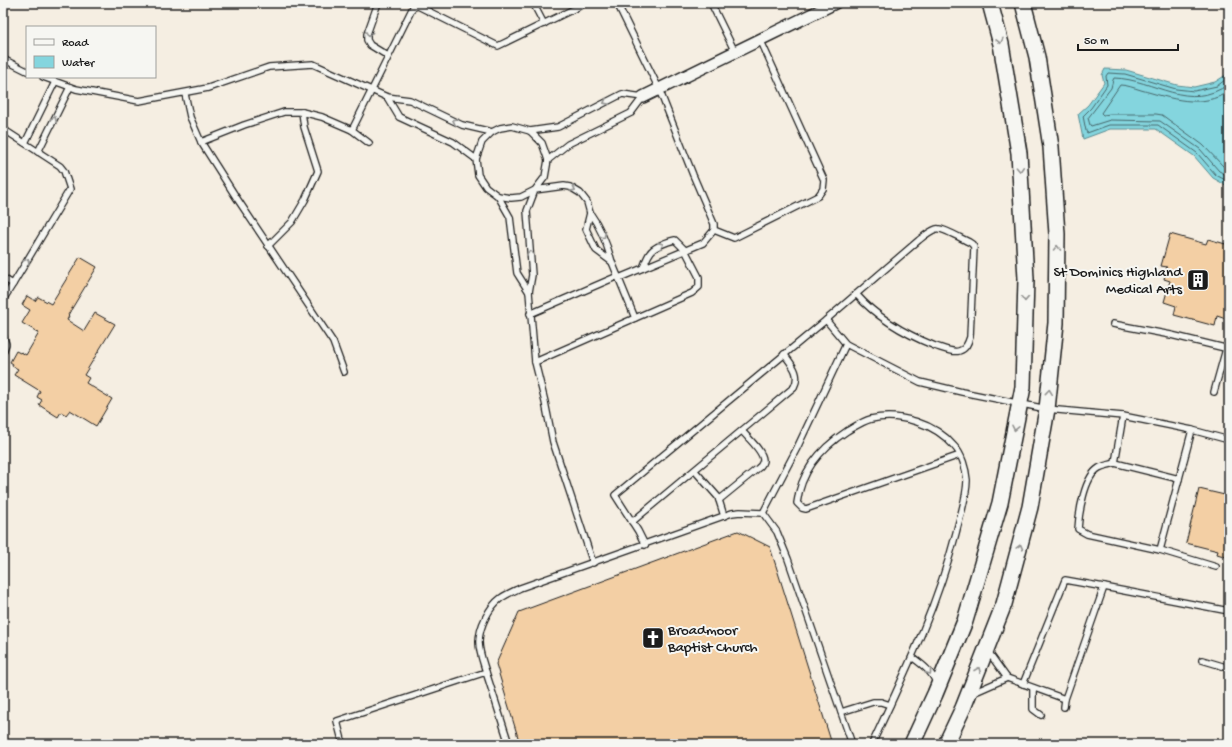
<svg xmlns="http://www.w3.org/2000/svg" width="1232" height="747" font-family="'Gochi Hand',sans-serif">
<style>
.water{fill:#84d5de;stroke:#5a8b90}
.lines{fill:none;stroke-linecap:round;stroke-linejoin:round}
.shore{stroke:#46666a;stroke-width:1}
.building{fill:#f3cfa4;stroke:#1c1c1c}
.lane-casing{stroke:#1c1c1c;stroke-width:8}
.street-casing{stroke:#1c1c1c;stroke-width:14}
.secondary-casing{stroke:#1c1c1c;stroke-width:18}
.lane{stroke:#f6f6f2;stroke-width:5.5}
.street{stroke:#f6f6f2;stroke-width:11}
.secondary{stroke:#f6f6f2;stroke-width:15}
.oneway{stroke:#949492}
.labels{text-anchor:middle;stroke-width:4;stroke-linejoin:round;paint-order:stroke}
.poi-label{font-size:15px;fill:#1c1c1c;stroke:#f6f6f2;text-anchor:end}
</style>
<rect width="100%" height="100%" fill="#f5eee2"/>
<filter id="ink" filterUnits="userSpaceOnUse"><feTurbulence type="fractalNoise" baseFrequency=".025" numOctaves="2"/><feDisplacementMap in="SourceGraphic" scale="8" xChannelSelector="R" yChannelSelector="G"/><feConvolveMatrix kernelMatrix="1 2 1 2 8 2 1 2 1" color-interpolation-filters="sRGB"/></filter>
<g filter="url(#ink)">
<path class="water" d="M1105,69l21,1 51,15 17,2 21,-5 14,-9v114l-16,-9 -19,-22 -38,-27h-46l-27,10 -5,-25 10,-9 16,-22 -2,-8z"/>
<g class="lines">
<g class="shore">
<path d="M1229,77l-12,9 -23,5 -18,-2 -51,-15 -17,-1 -2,3 1,9 -16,23 -8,8 3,15 1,2 22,-8h49l39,28 19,22 13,7"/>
<path d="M1229,84c-41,29 -74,-5 -115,-6l-1,2 -2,8 -23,30 2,7 1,1 19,-6 50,1 40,28 19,22 10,5"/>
<path d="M1229,91c-27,19 -59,7 -88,-1 -7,-2 -14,-5 -21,-5l-19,28 2,2 7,-1h46l6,1 41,30 20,21 6,4"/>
</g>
</g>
<g class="building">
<path d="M1170,234l36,10 2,-5 21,6v75l-12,-4 -2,10 -41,-11 2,-9 -12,-4 6,-21 -6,-2 3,-12 -6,-1z"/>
<path d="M80,257l17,10 -29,48 1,1 -2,4 17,11 11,-18 20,11 -31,51 5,3 -3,5 26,16 -16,27 -26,-16 -4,5 -5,-3 -3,5 -19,-12 3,-5 -5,-3 3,-6 -26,-16 4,-6 -6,-3 1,-2 -3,-2 6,-11 4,2 1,-1 5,3 13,-22 -17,-10 8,-13 -8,-5 5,-9 8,5 3,-4 13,7z"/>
<path d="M1199,489l30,7v59h-1l-1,2 -10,-3 1,-3 -32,-8z"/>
<path d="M738,531l32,16 62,197h-312l-24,-80 23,-52z"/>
</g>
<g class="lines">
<g class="lane-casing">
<g id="lane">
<path d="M378,3l-11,31v6l3,5 18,11"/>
<path d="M533,3l11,21"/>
<path d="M617,3l42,86 34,86 21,49v6l-11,13 -84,35"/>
<path d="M711,3l24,49"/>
<path d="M3,59l24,12"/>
<path d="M43,77l33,12 63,12 69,-13 61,-21 44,-3 74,33 23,3 52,25 30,7"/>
<path d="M185,94l5,23 11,25 35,55 97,145 11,30"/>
<path d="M387,97l12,20 54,25 23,17"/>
<path d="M3,129l57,37 4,5 6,18 -57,95 -10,-6"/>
<path d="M530,131l28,-4 64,-33 21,3 -12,16 -63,31 -20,16"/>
<path d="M201,142l43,-17 40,-13h18l20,5 30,13"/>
<path d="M25,143l30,-61"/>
<path d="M369,143l-17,-13 61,-123 5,-1 80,40 88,-43"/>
<path d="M38,152l32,-65"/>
<path d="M498,196l12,21 7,56 12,19"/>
<path d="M590,213c11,15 17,31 22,49"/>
<path d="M714,230l20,8 84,-42 5,-7 1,-9 -64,-141"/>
<path d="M268,246l24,-24 13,-22 13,-29 -14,-44 -2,-15"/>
<path d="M856,294c22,25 49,40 79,52 7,2 17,7 24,5 7,-2 9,-8 11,-14l4,-90 -2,-3 -3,-2c-7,-3 -27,-15 -33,-13 -6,2 -12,7 -17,11l-93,80 20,24 74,38 42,10 85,17 76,7 69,14 37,10"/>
<path d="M3,300l10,-16"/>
<path d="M530,314l88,-38"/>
<path d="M1113,324l58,11 58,14"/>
<path d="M3,335l3,9 -3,8"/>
<path d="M535,362l157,-69 7,-6v-10l-14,-27 -10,-10c-6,1 -22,7 -25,13 -3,4 -5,10 -7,15"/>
<path d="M1214,392l12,-43"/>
<path d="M1123,416l-8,47c-5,2 -11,2 -16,5 -15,9 -20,45 -21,61l9,5 73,16 32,-120"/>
<path d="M1115,463l64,16"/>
<path d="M695,471l23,26 6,19"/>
<path d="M719,500l38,-31c3,-2 5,-4 6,-8 1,-9 -15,-23 -21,-30"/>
<path d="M763,513l34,-65 49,-104"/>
<path d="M632,522l162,-135c7,-13 -2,-22 -10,-33"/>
<path d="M645,545l-7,-14 -23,-36 211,-175"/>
<path d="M1160,550l56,17"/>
<path d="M593,563l-40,-121 -8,-40 -10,-40 -6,-70 3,-17 -5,-64 8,-21 10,-13 3,-17 -6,-17 -12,-12 -18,-5 -12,2 -8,4 -10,10 -6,17 2,16 8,12 12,9 13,2 10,-1 14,-7 29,-4 6,1 10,6 7,9 3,11 -4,16 10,21 16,12 23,56"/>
<path d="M987,650l20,28 58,21 39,-112 125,24"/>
<path d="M912,657c11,8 20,15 25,27"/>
<path d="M1202,660l27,8"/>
<path d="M486,672l23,72"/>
<path d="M1023,684l42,-104 39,7"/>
<path d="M1033,688v21l8,6"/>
<path d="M973,693l34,-15"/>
<path d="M1064,707l1,-8"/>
<path d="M841,712l32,-10h8l9,3"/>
<path d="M343,744l-6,-23 149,-49c-3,-10 -7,-20 -7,-30 0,-15 10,-35 22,-44 6,-4 13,-7 19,-10l212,-75 8,-1 23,1 14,19 11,27 64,185"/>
<path d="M872,744c32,-69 65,-137 84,-211 4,-17 11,-36 11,-53 -1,-11 -5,-26 -13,-34 -18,-22 -55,-34 -83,-27 -8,2 -17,8 -24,12 -26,17 -46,40 -50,72l5,5 4,1 154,-54"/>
</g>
</g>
<g class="street-casing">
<path id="street" d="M643,97l192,-94"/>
</g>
<g class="secondary-casing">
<g id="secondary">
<path d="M912,744l23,-50 30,-73 35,-118 23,-116 3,-108 -7,-126 -18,-109 -11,-41"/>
<path d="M946,744l17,-36 41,-104 26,-97 17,-98 9,-86 1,-89 -6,-87 -14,-90 -14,-54"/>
</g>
</g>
<use href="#lane" class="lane"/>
<use href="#street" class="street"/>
<use href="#secondary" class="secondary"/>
</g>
<defs><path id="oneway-chevron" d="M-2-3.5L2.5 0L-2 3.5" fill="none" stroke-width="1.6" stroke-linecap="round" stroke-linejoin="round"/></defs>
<g class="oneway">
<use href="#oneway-chevron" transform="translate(369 34) rotate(98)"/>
<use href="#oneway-chevron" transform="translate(1000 41) rotate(77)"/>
<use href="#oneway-chevron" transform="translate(606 102) rotate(153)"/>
<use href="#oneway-chevron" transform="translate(54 119) rotate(-64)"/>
<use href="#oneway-chevron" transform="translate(455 121) rotate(-154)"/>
<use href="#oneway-chevron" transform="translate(1020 169) rotate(87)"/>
<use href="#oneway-chevron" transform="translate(573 189) rotate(26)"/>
<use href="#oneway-chevron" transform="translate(603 236) rotate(66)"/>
<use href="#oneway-chevron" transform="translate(661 245) rotate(-26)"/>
<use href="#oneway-chevron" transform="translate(1057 248) rotate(-89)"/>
<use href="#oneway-chevron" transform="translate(530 253) rotate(-95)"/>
<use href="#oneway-chevron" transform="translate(27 261) rotate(-59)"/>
<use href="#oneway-chevron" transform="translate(1025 299) rotate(92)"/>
<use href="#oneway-chevron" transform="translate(1049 392) rotate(-84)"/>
<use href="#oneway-chevron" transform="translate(1015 428) rotate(102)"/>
<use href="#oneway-chevron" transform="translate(1020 547) rotate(-75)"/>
<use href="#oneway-chevron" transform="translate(978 670) rotate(-68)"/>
<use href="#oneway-chevron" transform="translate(929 672) rotate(51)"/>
</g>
</g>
<defs>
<g id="building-square" transform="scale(1.15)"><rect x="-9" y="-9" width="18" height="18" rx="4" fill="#1c1c1c" stroke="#f6f6f2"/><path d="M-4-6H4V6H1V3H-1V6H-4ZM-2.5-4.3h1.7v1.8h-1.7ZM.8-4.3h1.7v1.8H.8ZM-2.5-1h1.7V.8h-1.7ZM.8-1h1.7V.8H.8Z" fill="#fff"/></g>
<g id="church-square" transform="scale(1.15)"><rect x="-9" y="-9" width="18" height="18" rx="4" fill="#1c1c1c" stroke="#f6f6f2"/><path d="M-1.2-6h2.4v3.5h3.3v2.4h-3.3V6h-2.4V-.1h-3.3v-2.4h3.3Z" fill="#fff"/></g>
</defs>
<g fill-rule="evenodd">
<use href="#building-square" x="1198" y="280"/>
<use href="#church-square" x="653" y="638"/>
</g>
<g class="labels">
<g class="poi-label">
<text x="1182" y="276">St Dominics Highland<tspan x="1182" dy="17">Medical Arts</tspan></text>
<text x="668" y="634" text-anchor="start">Broadmoor<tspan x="668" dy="17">Baptist Church</tspan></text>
</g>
</g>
<rect width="1232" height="747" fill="none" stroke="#f6f6f2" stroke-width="16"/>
<rect x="8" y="8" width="1216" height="731" fill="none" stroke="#1c1c1c" stroke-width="1.5" filter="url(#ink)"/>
<rect x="26" y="26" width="130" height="52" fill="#f6f6f2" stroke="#9f9f9c"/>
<rect x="34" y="39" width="20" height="6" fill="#f6f6f2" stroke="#9f9f9c"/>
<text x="62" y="46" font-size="12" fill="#1c1c1c">Road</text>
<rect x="34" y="56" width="20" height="12" fill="#84d5de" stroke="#9f9f9c"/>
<text x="62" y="66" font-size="12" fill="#1c1c1c">Water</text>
<path d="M1078 44v6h100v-6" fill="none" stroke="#1c1c1c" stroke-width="2"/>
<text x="1084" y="44" font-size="12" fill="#1c1c1c" stroke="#f6f6f2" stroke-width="3" paint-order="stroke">50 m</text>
</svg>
